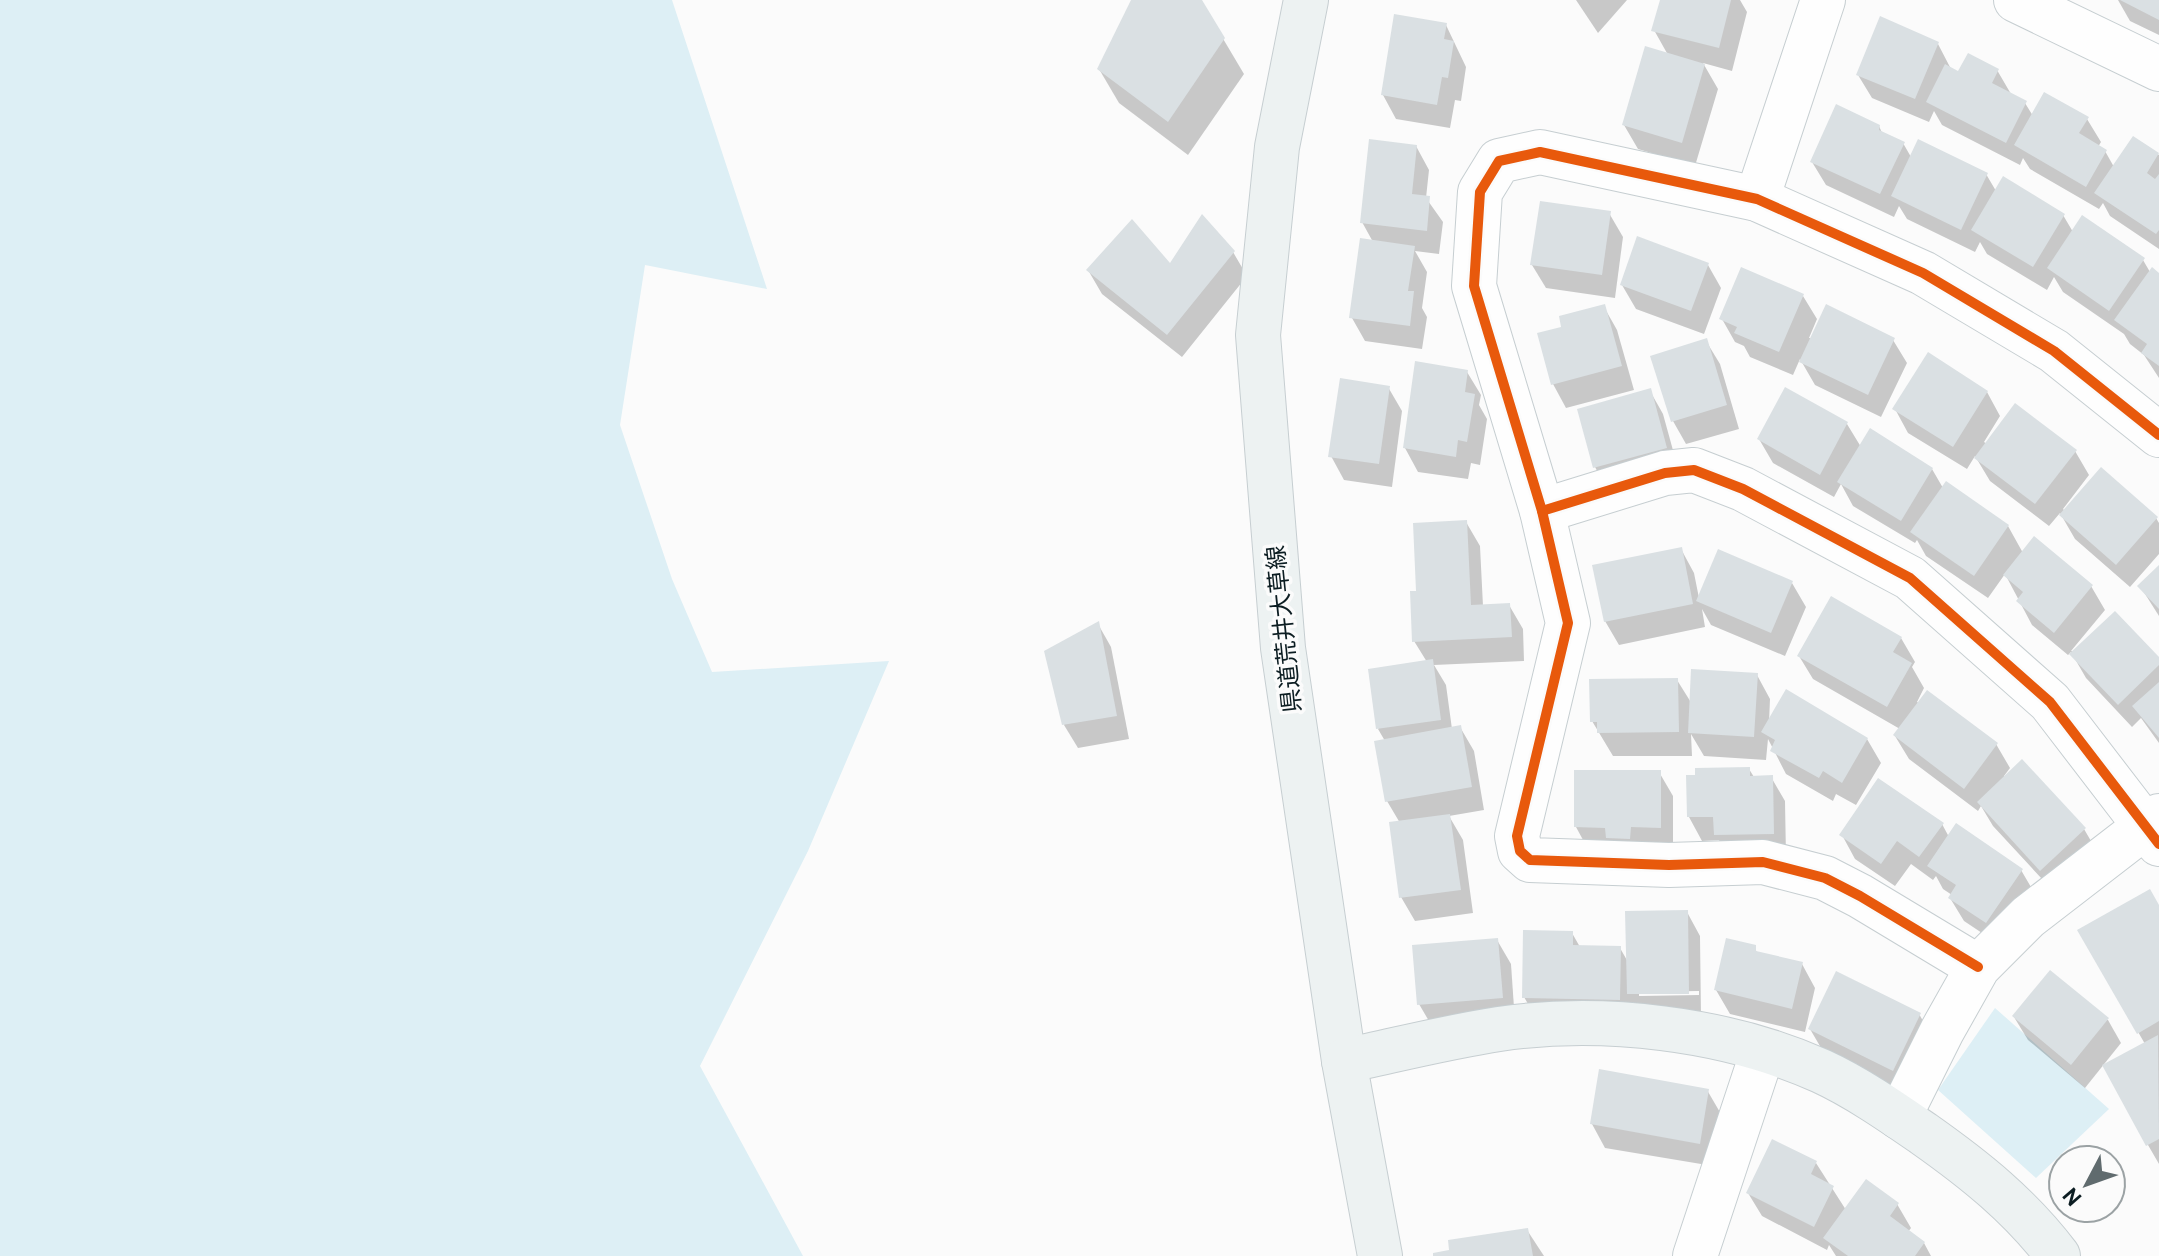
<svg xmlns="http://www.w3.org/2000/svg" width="2159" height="1256" font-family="Overpass,'Noto Sans JP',sans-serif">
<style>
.green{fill:#ddeff5}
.shadow{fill:#0003;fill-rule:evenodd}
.building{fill:#dae0e3}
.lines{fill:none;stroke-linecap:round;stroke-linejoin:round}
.street-casing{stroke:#c6ced1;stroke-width:46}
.secondary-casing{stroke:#c6ced1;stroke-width:46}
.street{stroke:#fefefe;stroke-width:44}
.secondary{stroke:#edf2f2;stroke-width:44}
.cycleway-casing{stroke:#fbfbfb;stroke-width:15}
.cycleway{stroke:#e8590c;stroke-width:10}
.labels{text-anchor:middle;stroke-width:7;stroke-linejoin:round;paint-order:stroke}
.street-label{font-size:24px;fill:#0c1d22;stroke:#fbfbfb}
</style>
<rect width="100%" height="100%" fill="#fbfbfb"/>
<g class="green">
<path d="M0,0h672l95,289 -122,-24 -25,160 52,154 40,93 177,-11 -81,190 -108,215 103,190h-803z"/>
<path d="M1995,1008l114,101 -73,69 -98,-88z"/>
</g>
<g class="shadow">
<path d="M1133,0h67l44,74 -56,81 -69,-52 -20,-34z"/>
<path d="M1576,0h51l-29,33z"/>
<path d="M1662,0h78l7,12 -15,59 -29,-8 15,26 -23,77 -57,-17 -14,-24 44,-70 -14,-25z"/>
<path d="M2118,0h41v35l-29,-14z"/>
<path d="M1446,25l20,42 -5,34 -6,-1 -5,28 -54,-9 -13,-24z"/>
<path d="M1938,44l13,25 8,5 38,-4 14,24 14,9 8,13 54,3 14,23 -3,5 7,4 9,16 19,-28 26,16v94l-49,-33 -7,-13 -4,6 -69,-40 -7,-11 -3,7 -78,-40 -8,-14 -5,11 -57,-24 -14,-23z"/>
<path d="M1879,126l4,9 20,8 8,14 75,17 10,17 67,24 10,17 70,28 7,12 9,3v103l-15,-23 -14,-11 -6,-10 -61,-42 -9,-15 -7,13 -60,-36 -7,-12 -5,10 -68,-33 -8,-13 -5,11 -68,-32 -14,-23z"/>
<path d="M1416,146l13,24 -3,28 17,24 -4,32 -24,-3 12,21 -5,36 5,9 -5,32 -57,-8 -13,-23 21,-76 -11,-20z"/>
<path d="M1609,213l14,24 -8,61 -69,-10 -14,-23z"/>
<path d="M1233,252l14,24 -65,81 -80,-63 -14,-24 82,-4z"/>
<path d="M1708,265l13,23 -17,46 -68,-25 -14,-24z"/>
<path d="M1803,296l14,23 -8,19 84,2 14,23 -26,54 -66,-32 -15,-26 -7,16 -43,-18 -6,-11 -9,-4 -13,-23z"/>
<path d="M1604,307l13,23 17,60 -68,18 -13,-24 10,-56z"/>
<path d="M1706,341l14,23 19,65 -53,15 -13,-23z"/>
<path d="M1467,372l14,23 -2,10 8,14 -7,46 -9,-2 -3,16 -50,-7 -13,-24z"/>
<path d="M1388,387l14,24 -10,76 -48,-7 -13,-24z"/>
<path d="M1650,391l13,23 16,58 -71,19 -13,-24z"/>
<path d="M1987,392l13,24 -16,26 3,2 88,7 14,24 -26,34 2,2 91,7 3,5v31l-29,33 -55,-48 -15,-26 -11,13 -59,-45 -15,-25 -8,13 -59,-36 -13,-24z"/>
<path d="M1847,424l14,23 71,22 11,19 65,38 15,27 68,33 14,24 -34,41 88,9v83l-18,-25 -9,9 -46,-49 -15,-26 -3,3 -36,-30 -27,-51 -17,24 -62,-42 -9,-16 -2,3 -62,-37 -12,-22 -7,13 -61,-34 -14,-24z"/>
<path d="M1466,522l14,24 3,60 26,-1 14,24 1,32 -90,4 12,20 6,44 8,-2 14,24 10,59 -35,6 14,24 10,73 -58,8 -14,-24 -1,-74 -13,-22 -2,-60 -7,-12 49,-67 -13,-21 4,-48z"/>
<path d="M1681,549l13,24 5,25 93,-15 14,24 -21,49 -74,-31 -9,-16 3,18 -86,18 -14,-24z"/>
<path d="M2159,568v48l-19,-30z"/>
<path d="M1098,624l13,23 18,92 -51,9 -14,-23z"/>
<path d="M1901,638l14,24 -3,5 12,21 -7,14 79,42 14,24 -6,8 80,53 14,24 -43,40 -62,-67 -12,-20 -3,5 -69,-52 -14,-23 5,-7 -87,-50 -14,-23z"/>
<path d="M1757,675l13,24 -1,24 98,16 14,24 -25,42 -20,-11 -3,7 -47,-27 -18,-35 -2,21 -62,-4 -13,-22 1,22h-79l-21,-35 85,-41 15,24z"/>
<path d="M1749,769l5,8h17l14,24 1,56 -57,1 -10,-18 -17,1 -13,-24 8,-41z"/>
<path d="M1659,772l14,24v55h-84l-13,-24z"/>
<path d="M1942,824l7,13 72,33 14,24 -35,51 -36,-24 -14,-23 2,-3 -9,-6 -7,-13 -3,4 -22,-16 -16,22 -40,-27 -13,-24z"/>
<path d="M2159,909v255l-11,-19 -3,-101 -65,-113z"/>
<path d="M1687,912l13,24 1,81 -59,1 -9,-16v21l-95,-2 -14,-24 48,-64 8,14 40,1 8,14zM1699,991v4l-60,1v-4z"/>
<path d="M1497,940l14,24 4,58 -82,6 -14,-24z"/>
<path d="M1754,947l4,7 44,10 13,24 -10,44 -75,-18 -14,-24z"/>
<path d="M1919,1014l14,24 -27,55 -82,-40 -14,-24z"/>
<path d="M2014,1017l94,3 13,23 -36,45 -57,-48z"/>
<path d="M1707,1090l14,24 -8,52 -108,-18 -13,-24z"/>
<path d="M1816,1163l30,47 51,-6 14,24 -3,4 16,11 7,13h-95l-7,-11 -2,5 -65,-34 -14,-23z"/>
<path d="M1527,1230l17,26h-109z"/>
</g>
<g class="building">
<path d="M1131,0h71l23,38 -57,84 -71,-53z"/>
<path d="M1660,0h71l-12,48 -68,-17z"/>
<path d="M2120,0h39v20z"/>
<path d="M1394,14l53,9 -3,16 10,2 -6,37 -6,-1 -5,28 -56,-10z"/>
<path d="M1880,16l59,26 -24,57 -59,-24z"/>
<path d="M1645,46l60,18 -23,79 -60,-18z"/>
<path d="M1968,53l31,16 -7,14 35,18 -21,42 -80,-41 19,-38 13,7z"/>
<path d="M2044,92l45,25 -10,16 28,17 -21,37 -72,-42z"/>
<path d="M1836,104l44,21 -1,5 26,12 -25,52 -70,-32z"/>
<path d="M2133,136l26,17 -12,20 8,6 4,-5v56l-3,4 -62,-41z"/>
<path d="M1369,139l48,6 -5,49 18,2 -3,35 -67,-8z"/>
<path d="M1918,139l70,34 -27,57 -70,-34z"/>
<path d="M2003,176l62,38 -32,53 -62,-37z"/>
<path d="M1540,201l71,10 -9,64 -72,-10z"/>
<path d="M1202,214l33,37 -68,84 -81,-65 46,-51 38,44z"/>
<path d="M2082,215l63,43 -36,53 -62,-43z"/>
<path d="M1637,236l72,27 -18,48 -71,-26z"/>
<path d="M1360,238l55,8 -7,45h6l-4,35 -61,-8z"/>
<path d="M1741,267l63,27 -25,58 -45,-19 3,-6 -18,-8z"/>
<path d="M2152,267l7,6v93l-18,-13 6,-9 -33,-24z"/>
<path d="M1605,304l17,62 -71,19 -14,-52 24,-6 -2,-11z"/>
<path d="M1826,304l69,34 -27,57 -69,-33z"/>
<path d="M1707,338l20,67 -56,17 -21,-66z"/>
<path d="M1928,352l60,39 -35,56 -61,-38z"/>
<path d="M1415,361l53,9 -3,22 10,2 -8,48 -9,-2 -2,17 -53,-9z"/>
<path d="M1340,378l50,8 -11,78 -51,-7z"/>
<path d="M1785,387l63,35 -28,53 -63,-36z"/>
<path d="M1651,388l16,60 -74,20 -16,-59z"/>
<path d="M2015,403l62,47 -42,54 -61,-46z"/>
<path d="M1870,428l63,40 -32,53 -64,-39z"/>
<path d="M2101,467l57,50 -42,48 -57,-50z"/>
<path d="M1946,481l63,44 -35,51 -64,-44z"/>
<path d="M1467,520l4,85 39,-2 2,34 -100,5 -2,-51h6l-3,-68z"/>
<path d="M2034,536l59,49 -39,48 -38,-32 7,-9 -20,-17z"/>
<path d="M1682,547l11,57 -89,18 -12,-57z"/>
<path d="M1718,549l75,32 -22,52 -75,-32z"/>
<path d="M2159,565v44l-22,-23z"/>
<path d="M1831,596l71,41 -9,15 19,11 -25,44 -90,-51z"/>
<path d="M2115,611l44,46v8l-41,40 -49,-51z"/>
<path d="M1099,621l18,95 -55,9 -18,-74z"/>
<path d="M1433,659l8,61 -65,9 -8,-60z"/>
<path d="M1691,669l67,4 -4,64 -66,-4z"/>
<path d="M1678,678l1,54 -82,1v-11h-7l-1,-43z"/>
<path d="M2159,682v56l-27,-32z"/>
<path d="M1786,689l82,49 -26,45 -19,-12 -4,7 -49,-27 5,-11 -14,-8z"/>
<path d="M1927,690l71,53 -34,46 -71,-54z"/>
<path d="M1461,725l11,62 -87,15 -11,-61z"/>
<path d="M2022,759l64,69 -46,43 -63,-69z"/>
<path d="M1750,767v9l23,-1 1,59 -60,1 -1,-18h-26l-1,-42h9v-7z"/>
<path d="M1574,770h87v58l-30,-1 -1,12 -24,-1 -1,-10 -31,-1z"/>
<path d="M1878,778l66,45 -25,34 -22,-16 -16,23 -42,-29z"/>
<path d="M1450,814l11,76 -62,8 -10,-76z"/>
<path d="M1956,823l67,46 -37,54 -38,-25 8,-13 -29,-19z"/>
<path d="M2150,889l9,16v116l-22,13 -60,-104z"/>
<path d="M1688,910l1,84h-62l-2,-83z"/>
<path d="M1523,930l50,1v14l48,1 -1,54 -98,-2z"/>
<path d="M1498,938l5,60 -86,7 -5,-60z"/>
<path d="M1726,938l30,7v6l47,11 -11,47 -78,-19z"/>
<path d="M2050,970l59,48 -38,47 -59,-49z"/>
<path d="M1836,971l85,42 -28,58 -85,-42z"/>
<path d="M2158,1035l1,104 -13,7 -44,-81z"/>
<path d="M1599,1069l110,20 -9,55 -110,-20z"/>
<path d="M1772,1139l45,22 -6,13 23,12 -20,41 -68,-34z"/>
<path d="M1866,1179l33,24 -9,13 35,26 -10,14h-67l-25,-18z"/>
<path d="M1528,1228l5,28h-100v-3l16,-3 -1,-10z"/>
</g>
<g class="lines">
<g class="street-casing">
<g id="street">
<path d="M2016,0l143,69"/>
<path d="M1757,199l66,-199"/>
<path d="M1542,511l123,-38 29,-3 49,19 167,89 140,124 109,142"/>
<path d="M1978,967l-118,-71 -35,-18 -62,-16 -94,3 -139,-5 -10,-9 -3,-15 51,-213 -26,-112 -68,-225 6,-94 19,-31 41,-9 217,47 166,74 131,78 105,84"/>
<path d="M1899,1117l43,-86 36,-64 50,-50 131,-101"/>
<path d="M1695,1256l68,-205"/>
</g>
</g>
<g class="secondary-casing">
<g id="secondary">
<path d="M1306,0l-29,147 -19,188 25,313 61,413 36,195"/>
<path d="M1344,1061c52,-11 103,-24 155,-32 103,-15 226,-1 322,42 35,16 71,41 103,63 51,36 96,72 134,122"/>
</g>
</g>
<use href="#street" class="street"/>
<use href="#secondary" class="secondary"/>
<g class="cycleway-casing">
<g id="cycleway">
<path d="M1542,511l123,-38 29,-3 49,19 167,89 140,124 109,142"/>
<path d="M1978,967l-118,-71 -35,-18 -62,-16 -94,3 -139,-5 -10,-9 -3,-15 51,-213 -26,-112 -68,-225 6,-94 19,-31 41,-9 217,47 166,74 131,78 105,84"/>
</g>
</g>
<use href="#cycleway" class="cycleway"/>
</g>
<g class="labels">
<g class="street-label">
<text transform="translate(1284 629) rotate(-96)" y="8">県道荒井大草線</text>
</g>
</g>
<g transform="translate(2087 1184) rotate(229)"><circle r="38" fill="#fbfbfb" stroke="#9ba2a4" stroke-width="2"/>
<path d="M0-6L14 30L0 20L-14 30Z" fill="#606b6e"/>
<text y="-12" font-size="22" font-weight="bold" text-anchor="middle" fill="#0c1d22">N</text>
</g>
</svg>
